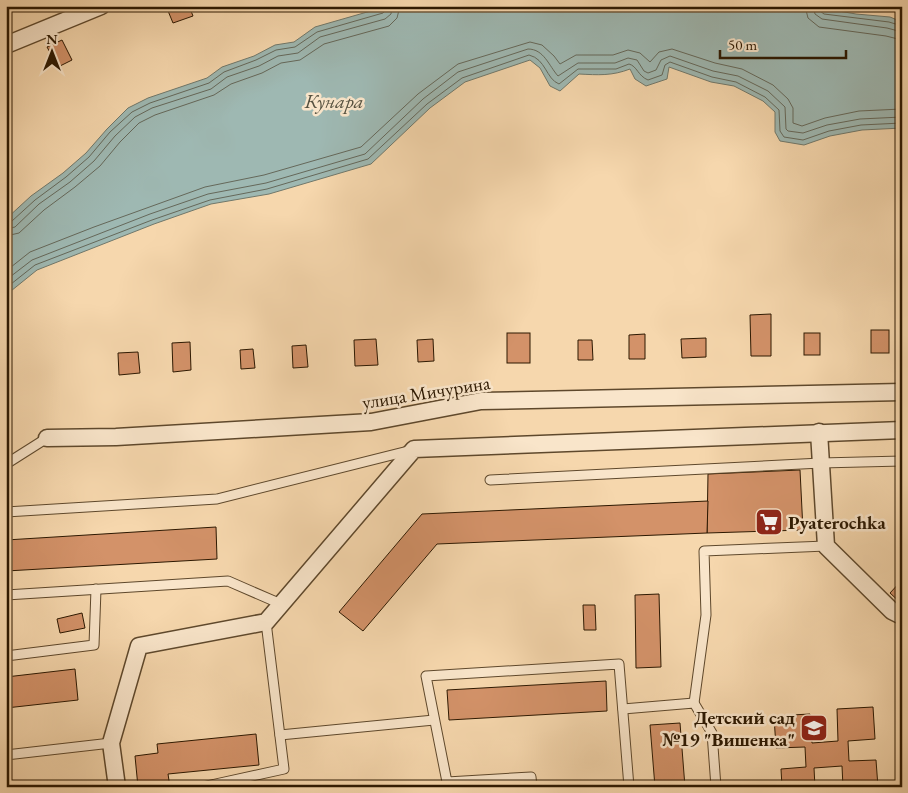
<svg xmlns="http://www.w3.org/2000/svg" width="908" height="793" font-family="'EB Garamond',serif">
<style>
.water{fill:#9eb8b2;stroke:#70786b}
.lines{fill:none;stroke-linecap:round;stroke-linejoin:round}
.shore{stroke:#65685a;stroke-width:1}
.building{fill:#d39269;stroke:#2c1801}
.service-casing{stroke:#5e482c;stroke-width:11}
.minor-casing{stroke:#5e482c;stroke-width:19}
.service{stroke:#f9e5ca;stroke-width:9}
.minor{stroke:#f9e5ca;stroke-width:16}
.labels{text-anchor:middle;stroke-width:5;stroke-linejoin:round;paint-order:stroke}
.street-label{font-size:19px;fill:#2c1801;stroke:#f9e5ca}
.poi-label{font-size:19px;font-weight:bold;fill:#2c1801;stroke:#f9e5ca;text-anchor:start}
.water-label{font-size:20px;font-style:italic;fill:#54503f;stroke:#f9e5ca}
</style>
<rect width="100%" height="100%" fill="#f6d7ad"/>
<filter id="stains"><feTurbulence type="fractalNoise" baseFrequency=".004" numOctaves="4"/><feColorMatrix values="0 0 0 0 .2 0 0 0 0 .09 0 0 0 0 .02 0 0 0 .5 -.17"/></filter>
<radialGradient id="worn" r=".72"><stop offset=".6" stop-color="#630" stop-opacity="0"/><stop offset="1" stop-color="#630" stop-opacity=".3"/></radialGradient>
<path class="water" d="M388,6h422l46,8 34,3 12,5v106l-40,2 -32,6 -26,9 -24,-4 -5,-9v-20l-12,-11 -29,-15 -23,-4 -42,-15 -2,12 -21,7 -11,-7 -5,-10c-18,7 -32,6 -51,5l-19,17 -10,-5 -10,-18 -10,-8 -65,22 -35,26 -59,56 -102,30 -58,10 -57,20 -117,46 -31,25v-76l25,-23 32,-23 23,-20 21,-24 21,-21 20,-10 59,-20 15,-11 32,-11 21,-11 19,-3 21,-15z"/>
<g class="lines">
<g class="shore">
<path d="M805,6l3,12 11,9 67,9 16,4"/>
<path d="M813,6l2,8 7,5 65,9 15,4"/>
<path d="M819,6l1,5 4,3 65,8 13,4"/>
<path d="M6,222l6,-1 23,-21 31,-23 23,-20 21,-25 22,-20 18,-9 59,-20 15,-11 32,-12 20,-10 19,-3 22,-15 66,-19 3,-3v-4"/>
<path d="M6,229l9,-2 24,-23 31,-22 24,-21 21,-25 20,-19 17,-9 59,-19 16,-12 32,-11 19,-10 20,-3 22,-16 65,-18 6,-5 1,-8"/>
<path d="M6,236l13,-3 25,-23 31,-23 25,-21 20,-24 19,-19 16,-8 59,-20 17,-11 31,-11 19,-10 19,-3 24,-16 65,-18 8,-8 3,-12"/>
<path d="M6,271l24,-19 64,-25 111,-40 59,-12 97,-28 57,-53 40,-30 72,-22 12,3 12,11 6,8 16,-9h37l15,-5 12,3 10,9 9,-10 13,-3 43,14 27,6 31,16 15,14 5,9v15l9,3 23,-8 34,-7 43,-2"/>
<path d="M6,280l26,-20 118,-46 58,-20 58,-11 99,-29 58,-55 35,-27 70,-23c16,0 21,17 30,27l20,-13h37l13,-5 9,2 7,11 4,2 8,-3 5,-10 9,-4 43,15 25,5 30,15 17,16 1,22 2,2 15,2 24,-8 33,-6 42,-2"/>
<path d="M6,288l29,-23 117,-45 58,-20 57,-11 101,-30 59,-55 35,-26 67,-23c17,4 17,24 30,29l19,-15h38l13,-5c8,2 9,12 19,16l14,-5 3,-10 5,-3 42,15 24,5 29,15 14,13 1,21 4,6 19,3 26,-9 32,-6 41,-2"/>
</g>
</g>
<g class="building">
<path d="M166,6h23l4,10 -20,7z"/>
<path d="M62,40l10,20 -14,7 -11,-20z"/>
<path d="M771,314v42h-20l-1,-41z"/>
<rect x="871" y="330" width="18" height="23"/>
<rect x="507" y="333" width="23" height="30"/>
<rect x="804" y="333" width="16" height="22"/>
<path d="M645,334v25h-16v-24z"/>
<path d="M706,338v19l-24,1 -1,-19z"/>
<path d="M376,339l2,26 -23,1 -1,-26z"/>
<path d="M433,339l1,22 -16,1 -1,-22z"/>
<path d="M578,340h14l1,20h-15z"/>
<path d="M190,342l1,28 -18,2 -1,-29z"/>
<path d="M306,345l2,22 -15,1 -1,-22z"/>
<path d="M253,349l2,19 -14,1 -1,-19z"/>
<path d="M138,352l2,21 -21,2 -1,-22z"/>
<path d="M800,470l3,60 -96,3 1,-59z"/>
<path d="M708,501l-1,32 -270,11 -74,87 -24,-19 83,-98z"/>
<path d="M216,527l1,32 -211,12v-31z"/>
<path d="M902,580v24l-12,-11z"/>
<path d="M659,594l2,73 -25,1 -1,-73z"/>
<path d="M583,605h12l1,25h-12z"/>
<path d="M82,613l3,15 -25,5 -3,-14z"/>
<path d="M75,669l3,31 -72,8v-31z"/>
<path d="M606,681l1,30 -158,9 -2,-30z"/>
<path d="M873,707l2,32 -27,2 1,20 27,-1 2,27h-35l-1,-21 -28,2 1,19h-33l-1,-18 25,-2 -1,-20 -29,1 -2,-32 36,-2 2,29 26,-2 -1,-32z"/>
<path d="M680,723l5,64h-30l-5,-62z"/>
<path d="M256,734l3,31 -91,9 2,13h-32l-3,-31 23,-3 -1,-9z"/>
</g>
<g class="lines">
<g class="service-casing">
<g id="service">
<path d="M6,464l41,-26"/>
<path d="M490,480l331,-17 81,-2"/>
<path d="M6,512l211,-13 195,-49"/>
<path d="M6,595l222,-14 53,23"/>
<path d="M6,656l88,-11 2,-56"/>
<path d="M694,703l12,-88 -2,-64 122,-5"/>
<path d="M623,709l71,-6 18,30 4,54"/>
<path d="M280,735l154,-15"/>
<path d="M6,755l105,-12"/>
<path d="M202,787l82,-18 -18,-147"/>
<path d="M532,787l-1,-10 -84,5 -21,-106 193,-12 10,123"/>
</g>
</g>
<g class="minor-casing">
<g id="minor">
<path d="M6,45l95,-39"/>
<path d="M819,432l7,114 66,65 10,5"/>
<path d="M47,438l69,-1 255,-15 110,-21 421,-9"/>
<path d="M117,787l-6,-44 28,-97 127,-24 148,-173 488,-19"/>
</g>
</g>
<use href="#service" class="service"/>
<use href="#minor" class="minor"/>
</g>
<defs>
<g id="supermarket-square" transform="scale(1.4375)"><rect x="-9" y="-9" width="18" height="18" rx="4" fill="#8f2418" stroke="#f9e5ca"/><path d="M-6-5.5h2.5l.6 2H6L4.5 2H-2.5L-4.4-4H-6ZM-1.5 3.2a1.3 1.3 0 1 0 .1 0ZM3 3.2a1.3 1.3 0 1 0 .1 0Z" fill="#fff"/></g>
<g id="school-square" transform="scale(1.4375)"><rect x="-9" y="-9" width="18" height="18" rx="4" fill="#8f2418" stroke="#f9e5ca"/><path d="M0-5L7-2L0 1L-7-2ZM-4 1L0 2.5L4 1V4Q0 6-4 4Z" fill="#fff"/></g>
</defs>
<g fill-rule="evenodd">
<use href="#supermarket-square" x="769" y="522"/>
<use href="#school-square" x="814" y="728"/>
</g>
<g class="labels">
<g class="street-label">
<text transform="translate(426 392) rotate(-9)" y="7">улица Мичурина</text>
</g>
<g class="poi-label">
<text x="788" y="529">Pyaterochka</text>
<text x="795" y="724" text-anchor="end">Детский сад<tspan x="795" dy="22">№19 "Вишенка"</tspan></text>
</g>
<g class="water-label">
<text x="334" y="108">Кунара</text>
</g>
</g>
<rect width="908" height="793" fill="none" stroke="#f6d7ad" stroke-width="25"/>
<rect x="8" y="8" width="893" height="778" fill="none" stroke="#2c1801" stroke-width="2.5"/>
<rect x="12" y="12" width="883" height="768" fill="none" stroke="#2c1801"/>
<g transform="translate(52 52)" stroke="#f9e5ca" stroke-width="4" paint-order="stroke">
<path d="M0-4L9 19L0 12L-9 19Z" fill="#2c1801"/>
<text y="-8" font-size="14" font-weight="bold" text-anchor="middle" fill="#2c1801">N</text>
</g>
<path d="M720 50v8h126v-8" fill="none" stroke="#2c1801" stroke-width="2.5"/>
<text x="728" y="50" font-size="15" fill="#2c1801" stroke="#f9e5ca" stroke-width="4" paint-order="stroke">50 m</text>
<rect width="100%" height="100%" filter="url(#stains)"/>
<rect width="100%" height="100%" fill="url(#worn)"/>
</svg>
